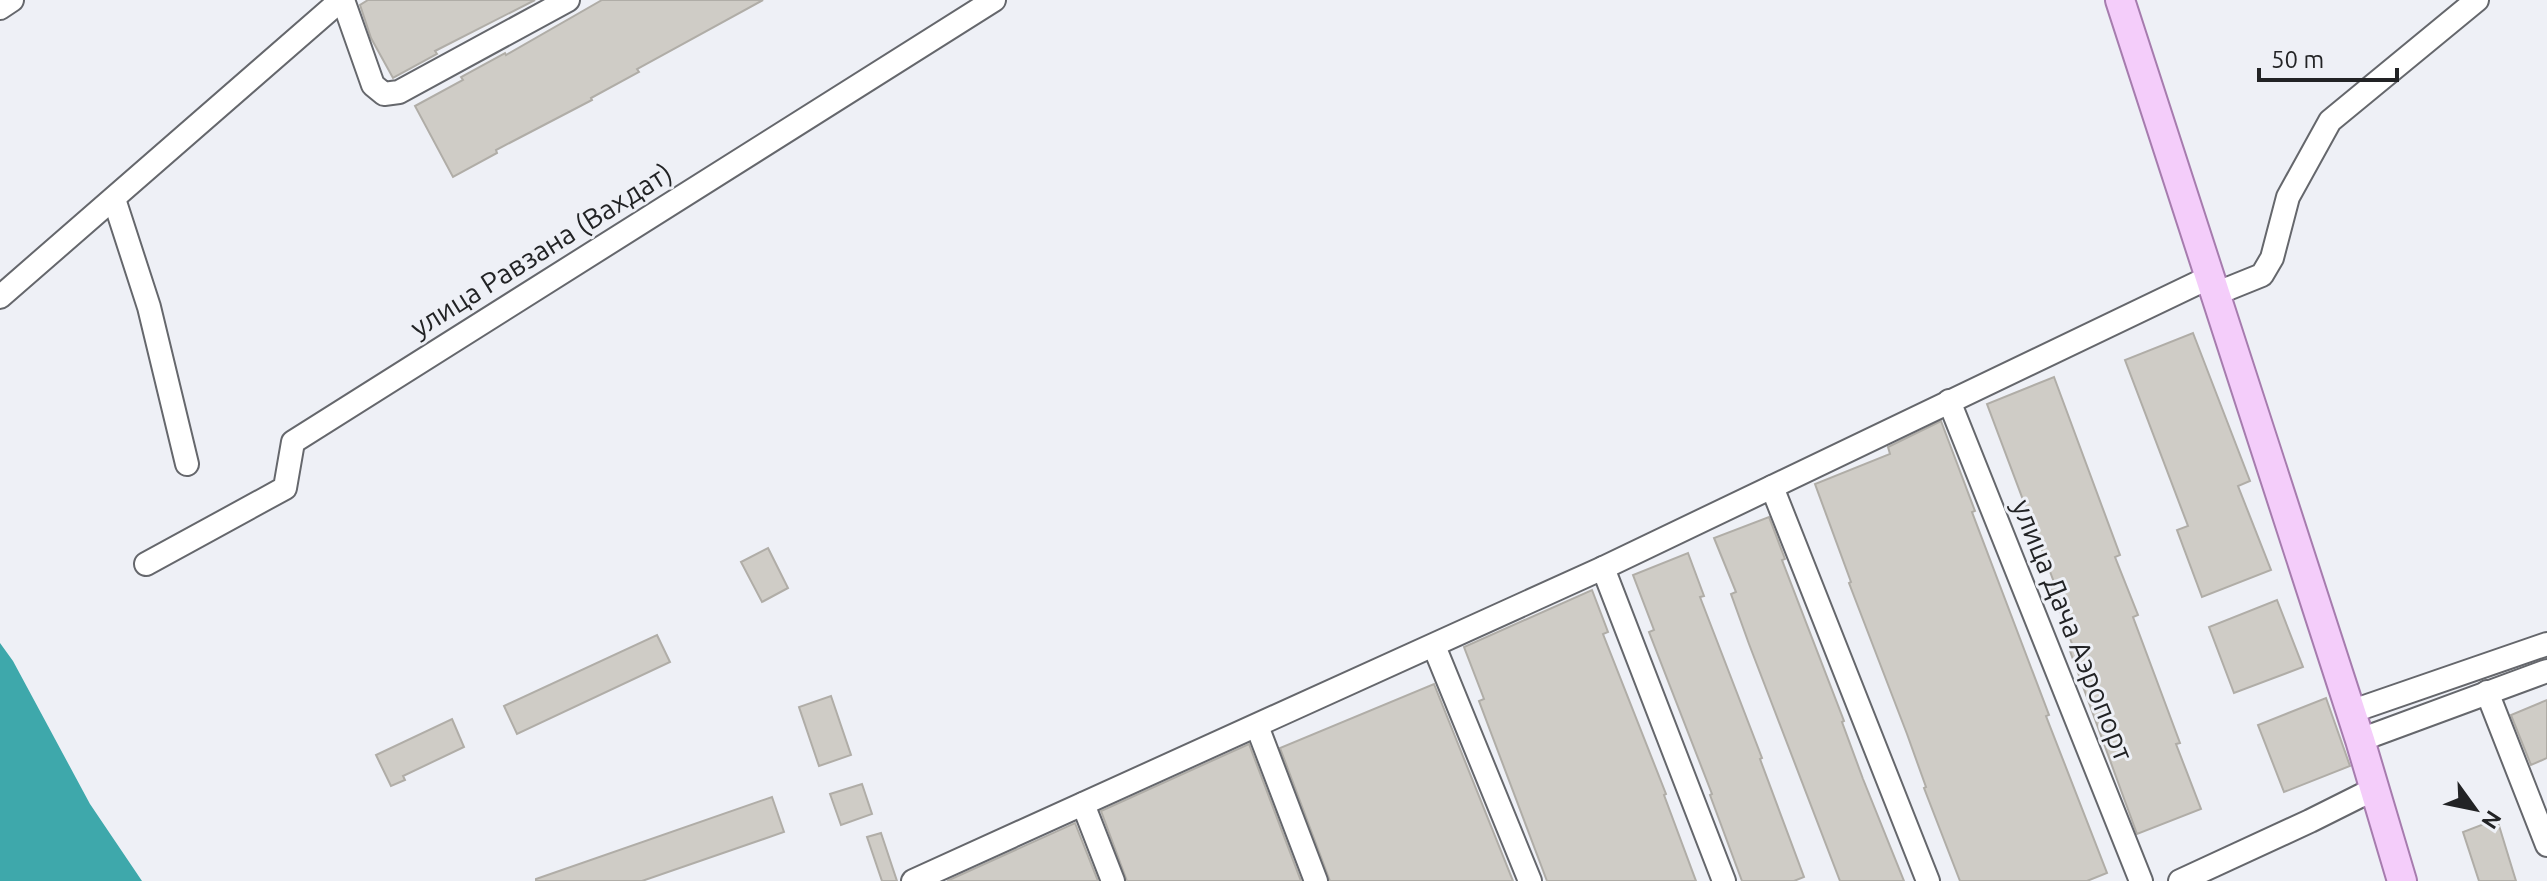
<svg xmlns="http://www.w3.org/2000/svg" width="2547" height="881" font-family="Ubuntu,sans-serif">
<style>
.water{fill:#3ea8ab}
.building{fill:#cfccc6;stroke:#b0ada7;stroke-width:2}
.lines{fill:none;stroke-linecap:round;stroke-linejoin:round}
.minor-casing{stroke:#65676c;stroke-width:26}
.major-casing{stroke:#a67cae;stroke-width:32}
.minor{stroke:#fff;stroke-width:22}
.major{stroke:#f4cdfa;stroke-width:28}
.labels{text-anchor:middle;stroke-width:6;stroke-linejoin:round;paint-order:stroke}
.street-label{font-size:28px;fill:#222325;stroke:#eef0f6}
</style>
<rect width="100%" height="100%" fill="#eef0f6"/>
<path class="water" d="M0,643l13,18 77,143 52,77h-142z"/>
<g class="building">
<path d="M368,0h167l-100,51 2,3 -44,24 -22,-40 -11,-33z"/>
<path d="M602,0h161l-126,69 2,3 -48,26 1,2 -96,50 1,3 -44,24 -38,-71 48,-26 -2,-3 44,-24 1,2z"/>
<path d="M2193,333l57,148 -12,5 33,84 -69,27 -25,-67 11,-4 -63,-166z"/>
<path d="M2054,377l66,178 -5,2 23,58 -5,2 47,126 -4,1 25,65 -64,25 -67,-183 4,-2 -24,-62 5,-2 -68,-181z"/>
<path d="M1941,421l34,90 -3,1 77,203 -3,1 61,157 -20,8h-127l-36,-93 2,-1 -19,-53 -58,-151 2,-1 -36,-98 75,-30 -2,-7z"/>
<path d="M1769,517l16,42 -3,1 62,161 -2,1 21,57 41,102h-64l-91,-237 -18,-50 5,-2 -22,-54z"/>
<path d="M768,548l20,40 -26,14 -21,-40z"/>
<path d="M1688,553l16,43 -4,1 62,161 -2,1 44,118 -10,4h-52l-32,-86 2,-1 -63,-162 5,-2 -21,-55z"/>
<path d="M1592,590l16,42 -5,2 63,160 -2,1 32,86h-149l-68,-180 5,-2 -20,-52z"/>
<path d="M2277,600l26,67 -69,26 -25,-66z"/>
<path d="M657,635l13,27 -153,72 -13,-28z"/>
<path d="M1434,684l79,197h-183l-50,-133z"/>
<path d="M831,696l20,59 -32,11 -20,-59z"/>
<path d="M2326,698l24,68 -66,26 -26,-67z"/>
<path d="M2547,700v58l-16,7 -20,-50z"/>
<path d="M452,719l12,28 -61,29 2,4 -14,6 -15,-31z"/>
<path d="M1249,744l52,137h-174l-26,-70z"/>
<path d="M862,784l10,30 -31,11 -11,-31z"/>
<path d="M772,797l12,35 -142,49h-106v-2z"/>
<path d="M2497,819l19,62h-37l-16,-49z"/>
<path d="M1075,823l23,58h-151z"/>
<path d="M881,833l16,48h-15l-15,-44z"/>
</g>
<g class="lines">
<g class="minor-casing">
<g id="minor">
<path d="M343,0l30,85 11,9 15,-2 169,-92"/>
<path d="M0,8l12,-8"/>
<path d="M114,199l35,108 38,157"/>
<path d="M2215,294l47,-19 10,-17 16,-61 42,-76 147,-121"/>
<path d="M0,297l341,-297"/>
<path d="M1949,401l192,480"/>
<path d="M1772,487l156,394"/>
<path d="M146,564l139,-76 8,-46 701,-442"/>
<path d="M1603,568l121,313"/>
<path d="M1434,646l96,235"/>
<path d="M2487,692l60,153"/>
<path d="M2350,712l197,-68"/>
<path d="M1257,726l59,155"/>
<path d="M2360,740l187,-69"/>
<path d="M1083,804l30,77"/>
<path d="M913,881l690,-313 607,-291"/>
<path d="M2180,881l130,-60 64,-32"/>
</g>
</g>
<g class="major-casing">
<path id="major" d="M2120,0l240,740 42,141"/>
</g>
<use href="#minor" class="minor"/>
<use href="#major" class="major"/>
</g>
<g class="labels">
<g class="street-label">
<text transform="translate(541 250) rotate(-32)" y="10">улица Равзана (Вахдат)</text>
<text transform="translate(2073 630) rotate(68)" y="10">улица Дача Аэропорт</text>
</g>
</g>
<g transform="translate(2475 809) rotate(123)" stroke="#eef0f6" stroke-width="6" paint-order="stroke">
<path d="M0-6L14 30L0 20L-14 30Z" fill="#222325"/>
<text y="-12" font-size="22" font-weight="bold" text-anchor="middle" fill="#222325">N</text>
</g>
<path d="M2259 68v12h138v-12" fill="none" stroke="#222325" stroke-width="4"/>
<text x="2271" y="68" font-size="24" fill="#222325" stroke="#eef0f6" stroke-width="6" paint-order="stroke">50 m</text>
</svg>
